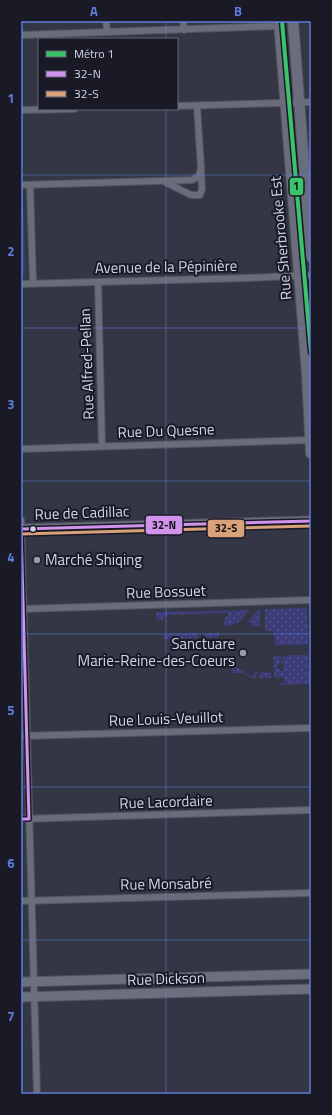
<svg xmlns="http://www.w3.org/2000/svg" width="332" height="1115" font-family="'Titillium Web',sans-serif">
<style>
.grass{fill:url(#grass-dots)}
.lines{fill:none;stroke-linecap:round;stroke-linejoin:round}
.street-casing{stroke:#525360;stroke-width:8}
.secondary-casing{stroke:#525360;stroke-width:11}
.primary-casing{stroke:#525360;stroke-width:12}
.street{stroke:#6a6c7a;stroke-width:6}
.secondary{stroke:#6d6f7f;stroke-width:9}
.primary{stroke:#6b6d7e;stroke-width:10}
.bus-1-casing{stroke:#191a26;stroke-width:6}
.bus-2-casing{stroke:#191a26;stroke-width:6}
.bus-1{stroke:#d193ec;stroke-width:3}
.bus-2{stroke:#d9a179;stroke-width:3}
.metro-1-casing{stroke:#191a26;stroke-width:7}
.metro-1{stroke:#3dc26c;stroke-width:4}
.grid{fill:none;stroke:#5d7ddd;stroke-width:1;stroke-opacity:0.55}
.bus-dot{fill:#d3d5e6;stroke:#191a26;stroke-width:1.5}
.poi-dot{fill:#9b9dae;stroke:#191a26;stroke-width:1.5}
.labels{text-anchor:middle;stroke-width:4;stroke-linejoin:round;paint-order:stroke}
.street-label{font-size:15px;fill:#d3d5e6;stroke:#191a26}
.poi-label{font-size:15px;fill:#d3d5e6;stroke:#191a26;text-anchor:start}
.line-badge{stroke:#191a26;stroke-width:1.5}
.pale-badge-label{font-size:11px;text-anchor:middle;font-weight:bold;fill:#111}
.neatline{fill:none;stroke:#5d7ddd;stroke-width:1.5}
.grid-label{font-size:13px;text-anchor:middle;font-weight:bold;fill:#5d7ddd}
</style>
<defs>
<pattern id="grass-dots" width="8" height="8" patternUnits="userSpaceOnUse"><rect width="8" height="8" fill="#3b3c78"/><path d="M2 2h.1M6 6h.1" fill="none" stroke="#56578b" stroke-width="1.8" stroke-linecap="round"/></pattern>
</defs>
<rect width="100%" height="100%" fill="#343645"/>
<g class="grass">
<path d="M21,196h2l2,79h-3z"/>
<path d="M305,608l2,4 1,33h-29l-3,1 -3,-15h-8v-22z"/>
<path d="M260,609v17h-6l-6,-5 10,-11z"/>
<path d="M249,610c-6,8 -12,16 -22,16l-3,-2v-4l5,-6 -1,-1 -61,2 -7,6 -4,-2v-7z"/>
<path d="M198,633v5l-34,1v-4l2,-1z"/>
<path d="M204,633h15v4l-14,1z"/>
<path d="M291,655h17l2,29 -31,1v-2h6l-1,-6 -10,1v-22h8l-5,12 4,3 3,-1 -2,-2 2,-2 -4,-3 4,-7z"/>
<path d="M232,668h6l14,9 4,-7 2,1 -3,7h-4l-8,-5h-11z"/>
<path d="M267,672l4,1v5h-13l2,-5z"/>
</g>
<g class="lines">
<g class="street-casing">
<g id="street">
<path d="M106,21l1,11"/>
<path d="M183,21l1,9"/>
<path d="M21,35l258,-9"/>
<path d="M177,106l134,-4"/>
<path d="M21,110l53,-1"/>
<path d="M165,182l26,13h9l2,-6 -1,-18"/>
<path d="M21,185l171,-5 7,-4 2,-8 -4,-62"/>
<path d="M30,185l3,98"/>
<path d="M98,282l4,164"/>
<path d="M21,284l226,-6 64,-3"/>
<path d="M21,449l290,-9"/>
<path d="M21,520l16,574"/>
<path d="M21,609l290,-9"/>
<path d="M21,736l290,-8"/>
<path d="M21,819l290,-9"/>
<path d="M21,901l290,-8"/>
</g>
</g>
<g class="secondary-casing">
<g id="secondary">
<path d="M21,529l290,-8"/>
<path d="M21,982l290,-8"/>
<path d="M21,997l290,-8"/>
</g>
</g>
<g class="primary-casing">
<g id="primary">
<path d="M279,21l28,353 4,79"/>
<path d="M293,21l18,236"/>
</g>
</g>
<use href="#street" class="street"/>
<use href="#secondary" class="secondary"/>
<use href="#primary" class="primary"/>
<g class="bus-1-casing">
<path id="bus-1" d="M21,819h8l-8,-290 290,-8"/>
</g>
<g class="bus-2-casing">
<path id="bus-2" d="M21,534l290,-8"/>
</g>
<use href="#bus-1" class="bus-1"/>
<use href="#bus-2" class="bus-2"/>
<g class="metro-1-casing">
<path id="metro-1" d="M282,21l29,331"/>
</g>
<use href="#metro-1" class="metro-1"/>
</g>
<path class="grid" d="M166,21v18M166,109v985M21,175h290M21,328h290M21,481h290M21,634h290M21,787h290M21,940h290"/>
<circle class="bus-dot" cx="33" cy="529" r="3.5"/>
<g class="poi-dot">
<circle cx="37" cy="560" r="4"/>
<circle cx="243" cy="653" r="4"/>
</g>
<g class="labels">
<g class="street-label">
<text transform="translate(281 238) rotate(-95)" y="5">Rue Sherbrooke Est</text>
<text transform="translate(166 267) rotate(-1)" y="5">Avenue de la Pépinière</text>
<text transform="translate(87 364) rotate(-92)" y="5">Rue Alfred-Pellan</text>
<text transform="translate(166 431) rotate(-2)" y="5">Rue Du Quesne</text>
<text transform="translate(82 513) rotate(-2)" y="5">Rue de Cadillac</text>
<text transform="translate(166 592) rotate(-2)" y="5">Rue Bossuet</text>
<text transform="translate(166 719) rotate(-2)" y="5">Rue Louis-Veuillot</text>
<text transform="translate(166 802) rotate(-2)" y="5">Rue Lacordaire</text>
<text transform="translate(166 884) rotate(-1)" y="5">Rue Monsabré</text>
<text transform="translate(166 979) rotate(-2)" y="5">Rue Dickson</text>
</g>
<g class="poi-label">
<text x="45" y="565">Marché Shiqing</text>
<text x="235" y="649" text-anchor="end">Sanctuare<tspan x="235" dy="17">Marie-Reine-des-Coeurs</tspan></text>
</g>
</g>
<g class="line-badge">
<rect x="289" y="177" width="15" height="19" rx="4" fill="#3dc26c"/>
<rect x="145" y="515" width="38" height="20" rx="4" fill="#d193ec"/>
<rect x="207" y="519" width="38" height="19" rx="4" fill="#d9a179"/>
</g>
<g class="pale-badge-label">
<text x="296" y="190">1</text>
<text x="164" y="529">32-N</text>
<text x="226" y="532">32-S</text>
</g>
<rect width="332" height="1115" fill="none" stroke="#191a26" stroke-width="44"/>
<rect x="38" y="38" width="140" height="72" fill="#191a26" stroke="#636573"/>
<rect x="46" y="51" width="20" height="6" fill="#3dc26c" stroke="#636573"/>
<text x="74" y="58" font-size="12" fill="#d3d5e6">Métro 1</text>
<rect x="46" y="71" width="20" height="6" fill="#d193ec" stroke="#636573"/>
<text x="74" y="78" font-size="12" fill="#d3d5e6">32-N</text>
<rect x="46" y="91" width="20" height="6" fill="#d9a179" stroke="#636573"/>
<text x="74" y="98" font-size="12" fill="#d3d5e6">32-S</text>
<rect x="22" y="22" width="288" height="1071" class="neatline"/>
<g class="grid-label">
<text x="94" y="16">A</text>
<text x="238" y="16">B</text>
<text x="11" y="103">1</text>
<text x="11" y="256">2</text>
<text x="11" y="409">3</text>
<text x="11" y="562">4</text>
<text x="11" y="715">5</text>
<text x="11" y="868">6</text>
<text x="11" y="1021">7</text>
</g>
</svg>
